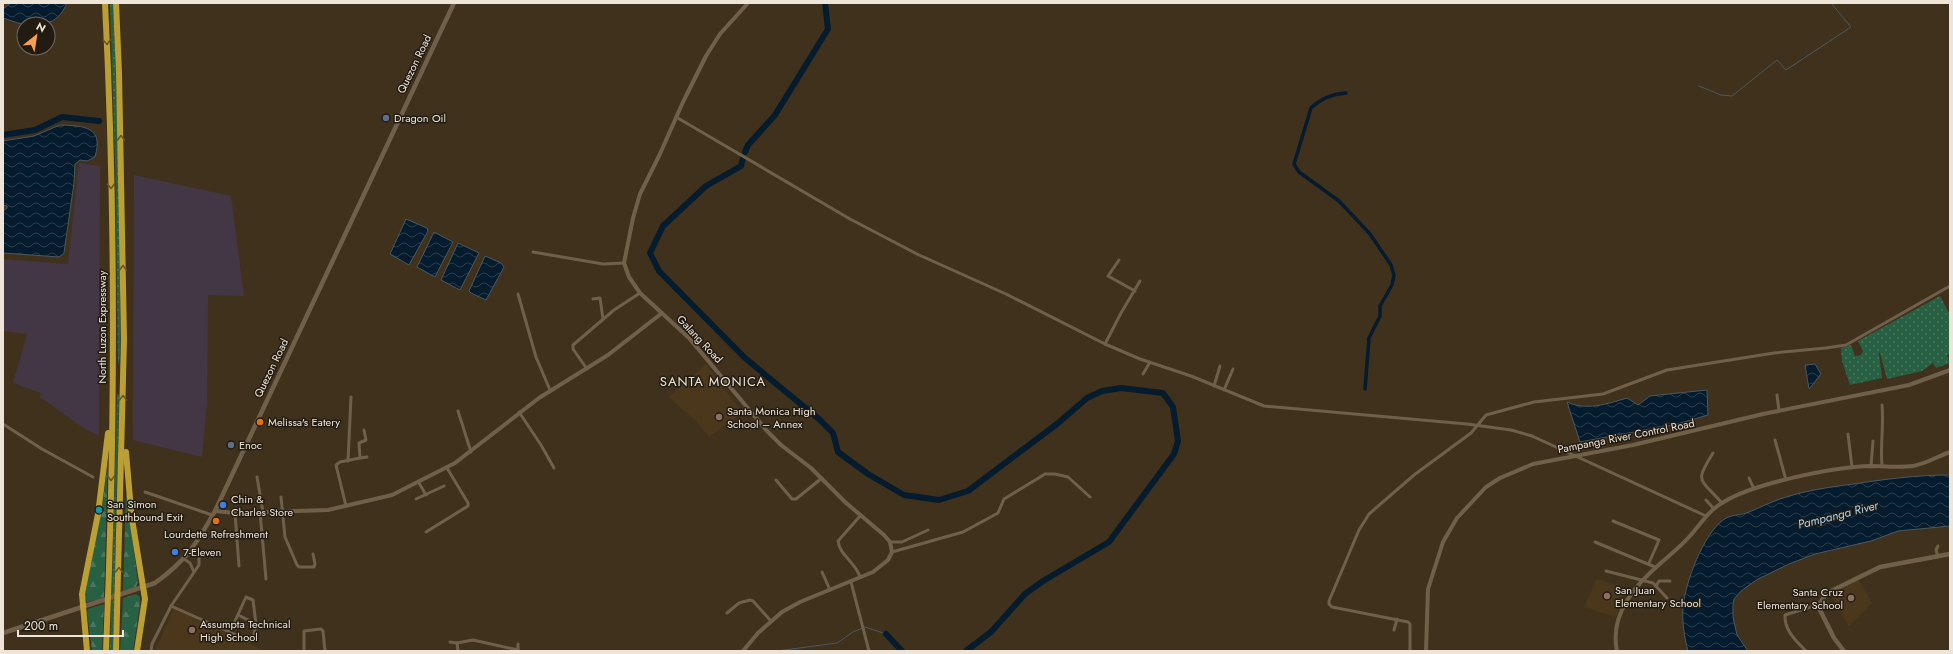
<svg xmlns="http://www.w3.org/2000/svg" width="1953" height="654" font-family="Jost,sans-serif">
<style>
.industrial{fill:#443745}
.built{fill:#4b381c}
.grass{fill:url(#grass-dots)}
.forest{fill:url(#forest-firs)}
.water{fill:url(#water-waves);stroke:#4a5861}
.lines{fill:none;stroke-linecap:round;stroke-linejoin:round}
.stream{stroke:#4a5861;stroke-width:1}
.canal{stroke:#041c2e;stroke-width:3.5}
.river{stroke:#041c2e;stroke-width:6}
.minor{stroke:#706049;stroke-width:3}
.tertiary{stroke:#706049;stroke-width:4}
.secondary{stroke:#706049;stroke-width:4.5}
.motorway{stroke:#bc9f34;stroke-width:6}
.oneway{stroke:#675621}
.service-dot{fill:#5c6f8a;stroke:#211b11;stroke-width:1.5}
.education-dot{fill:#8d6e63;stroke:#211b11;stroke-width:1.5}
.food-dot{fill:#e8710a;stroke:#211b11;stroke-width:1.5}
.shop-dot{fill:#3f7fe0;stroke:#211b11;stroke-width:1.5}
.culture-dot{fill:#0f9aa8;stroke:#211b11;stroke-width:1.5}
.labels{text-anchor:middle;stroke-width:3;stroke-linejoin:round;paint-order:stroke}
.street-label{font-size:11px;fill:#eee4d7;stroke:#211b11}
.poi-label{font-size:11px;fill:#eee4d7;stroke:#211b11;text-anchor:start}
.water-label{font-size:12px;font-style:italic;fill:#aad4f5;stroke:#211b11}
.quarter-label{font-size:13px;letter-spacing:1px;fill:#eee4d7;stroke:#211b11}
</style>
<defs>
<pattern id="grass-dots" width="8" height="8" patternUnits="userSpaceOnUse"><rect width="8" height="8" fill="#286043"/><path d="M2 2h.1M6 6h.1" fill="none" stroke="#48775d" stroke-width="1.8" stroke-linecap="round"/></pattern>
<pattern id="forest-firs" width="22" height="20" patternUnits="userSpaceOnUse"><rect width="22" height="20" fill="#286043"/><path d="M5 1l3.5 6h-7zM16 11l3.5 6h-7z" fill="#48775d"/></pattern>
<pattern id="water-waves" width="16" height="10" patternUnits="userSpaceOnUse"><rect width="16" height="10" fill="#041c2e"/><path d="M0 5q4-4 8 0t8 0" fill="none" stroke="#293d4c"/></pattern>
</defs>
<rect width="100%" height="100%" fill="#40311c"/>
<g class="industrial">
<path d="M79,163l21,3 -1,270 -14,-7 -45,-32 1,-4 -28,-10 14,-49 -24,-3v-72l65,5z"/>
<path d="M134,175l97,21 13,100 -36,-1 -1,106 -5,56 -69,-17z"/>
</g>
<g class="built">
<path d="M706,364l36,49 -33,24 -13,-16 -27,-24z"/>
<path d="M1597,579l31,10 -8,14 -4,14 -32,-10z"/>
<path d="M1858,579l14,24 -23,23 -19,-33z"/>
<path d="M174,608l91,43h-110z"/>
</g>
<g class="grass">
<path d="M110,3h3c4,99 8,199 7,299 0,11 2,57 -2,63l-3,-204z"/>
<path d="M1940,296l9,17 1,41 -3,1 3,8 -14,5 -3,-5 -11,8 -35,8 -7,-26 3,-1 -4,1 3,25 -32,7 -8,-24 -1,-13 10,-3 4,11 6,-1 2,-4 -5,-10z"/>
<path d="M117,393l2,2 -6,256h-3z"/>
</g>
<g class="forest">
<path d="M108,460l-4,138 -17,4 -3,-7 19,-93z"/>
<path d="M126,493l12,89 -2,5 -13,5z"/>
<path d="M136,594l4,3v7l-7,47h-13l3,-53z"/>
<path d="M104,604l-2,47h-10l-5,-39 1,-3z"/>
</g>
<g class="water">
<path d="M11,3h56c-10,22 -21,21 -43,21v1l-21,-7v-9z"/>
<path d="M60,125c24,1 44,1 35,32l-8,4 -7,-1 -5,4 -1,19 -10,70 -5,4 -56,-4v-42l4,-3v-2l-4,-1v-64l31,-5z"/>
<path d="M406,219l21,9 1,3 -19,34 -19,-11z"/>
<path d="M434,232l19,10 -18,35 -18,-10z"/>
<path d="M458,243l21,10 -19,37 -19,-10z"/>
<path d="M485,256l16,7 3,4 -18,33 -15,-7 -2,-2z"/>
<path d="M1815,364l6,10 -12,15 -4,-24z"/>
<path d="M1707,390l1,25 -31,9 -97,18 -13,-40c19,9 40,2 60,-4l11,7 12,-9z"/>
<path d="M1950,475v51l-52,5 -27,10 -56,13 -26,10 -31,15 -17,12 -7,8 -1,6v12l4,18 11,16h-60c-4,-15 -6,-29 -5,-45 3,-25 20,-71 40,-86 8,-6 17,-4 26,-8 10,-4 20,-9 31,-13 23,-8 49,-12 74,-15 32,-5 63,-9 96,-9z"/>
</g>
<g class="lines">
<g class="stream">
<path d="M1699,86l22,9 11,1 45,-36 9,10 65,-43 -20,-24"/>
<path d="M777,651l60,-8 16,-11 12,-5 21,7"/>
</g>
<path class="canal" d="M1346,93c-14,1 -25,5 -35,15l-17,56 5,8 40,29 31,33 21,31 3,10 -2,10 -12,21v10l-11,22 -4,51"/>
<g class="river">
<path d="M3,135l32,-5 27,-13 37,4"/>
<path d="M745,152l3,-7 27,-30 53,-86 -3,-26"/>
<path d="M743,158l-2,8 -35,20 -43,40 -13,27 9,18 86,87 74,61 14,14 5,19 30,22 36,21 35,5 29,-9 89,-67 30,-26 15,-7 19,-3 42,5 10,14 5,34 -4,13 -65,88 -66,39 -18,13 -34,38 -25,19"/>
<path d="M886,634l16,17"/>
</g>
<g class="minor">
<path d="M676,117l174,102 69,36 87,39 99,50 35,15 51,17 73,30 203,18 44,6 21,6 174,80"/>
<path d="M533,252l70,12 21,-1"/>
<path d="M1119,260l-11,16 27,15"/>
<path d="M518,294l18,63 14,33"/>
<path d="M593,299l7,-1 3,21"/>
<path d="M1105,344l16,-31 19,-32"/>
<path d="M587,369l-14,-20v-4l41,-35 26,-17"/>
<path d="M1143,374l7,-12"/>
<path d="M1214,386l6,-20"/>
<path d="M1224,390l9,-21"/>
<path d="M1777,395l2,16"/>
<path d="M458,411l13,41"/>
<path d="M519,412l22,33 13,23"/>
<path d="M3,424l39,25 51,28"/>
<path d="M1848,434l4,33"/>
<path d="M1775,440l11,40"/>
<path d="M1713,453c-19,30 -13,25 9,50"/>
<path d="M360,458l7,-1"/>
<path d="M348,461l3,-64"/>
<path d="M1871,466l2,-25"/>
<path d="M1882,466c-2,-21 2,-40 0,-61"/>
<path d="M257,477l6,35"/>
<path d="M1749,478l5,11"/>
<path d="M776,480l16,19h4l26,-21"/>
<path d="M419,483l7,12"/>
<path d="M145,492l67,23"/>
<path d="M281,497l4,40 12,28 2,2h15l1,-3 -2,-10"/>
<path d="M416,499l28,-13"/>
<path d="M1706,500l8,9"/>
<path d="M346,506l-10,-41 4,-3 20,-4 -1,-15 7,-3 -2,-10"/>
<path d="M260,512l6,67"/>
<path d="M235,513l4,53"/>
<path d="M1613,521l46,19 -10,23"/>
<path d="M426,532l42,-26v-3l-21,-35"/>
<path d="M890,542h12l26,-12"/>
<path d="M1595,542l60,25"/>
<path d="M1938,546l-2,4 2,7"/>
<path d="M892,552l71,-20 35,-19 6,-14 41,-25h10l13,3 22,20"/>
<path d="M184,559l6,4 4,9"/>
<path d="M1606,571l47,12 14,15"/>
<path d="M822,572l8,18"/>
<path d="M860,577c-5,-16 -20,-21 -22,-36l23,-26"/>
<path d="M851,582l18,69"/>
<path d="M1656,586l3,-5h11"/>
<path d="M171,606l79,35 3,-2 3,-15 -3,-24 -7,-3 -16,35"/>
<path d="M727,613l12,-10 11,-3 3,1 18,20"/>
<path d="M238,615l18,9"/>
<path d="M1394,630l3,-11"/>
<path d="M450,642l7,1 16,-3 45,10"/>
<path d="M457,643l1,8"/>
<path d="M518,644v7"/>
<path d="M151,651l1,-7 19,-38 28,-41v-8l-7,-7"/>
<path d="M304,651v-20l17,-2 2,2 2,20"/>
<path d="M1410,651v-27l-2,-2 -76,-15 -3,-3v-3l30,-71 10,-16 45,-39 57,-42 15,-18 48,-13 69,-8 64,-24 107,-17 52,-5 20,-3 104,-59"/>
<path d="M1806,651c-10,-10 -22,-21 -21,-36l35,-11"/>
</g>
<g class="tertiary">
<path d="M215,511l20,2 93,-3 64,-15 63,-32 84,-65 69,-43 54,-42"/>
<path d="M743,651l15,-18 24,-21 18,-10 73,-30 15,-12 4,-8 -2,-10 -6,-7 -39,-33 -34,-34 -30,-23 -14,-14 -78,-93 -49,-45 -11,-16 -5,-14 9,-45 7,-24 19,-38 24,-54 23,-46 14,-22 28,-31"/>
<path d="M1426,651l2,-62 15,-47 14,-24 29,-31 14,-9 33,-14 100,-19 130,-31 146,-29 41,-15"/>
<path d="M1617,651c-8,-37 19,-67 45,-89 9,-8 19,-16 27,-25 11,-12 19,-26 33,-34 31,-20 112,-36 149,-37 14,0 28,2 42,0 13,-2 25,-10 37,-14"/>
</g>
<g class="secondary">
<path d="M3,633l152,-50c31,-22 42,-40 60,-72l239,-508"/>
<path d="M1844,651l-10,-13 -14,-28v-7l7,-10 53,-26 70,-13"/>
</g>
<g class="motorway">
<path d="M105,3c11,216 10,432 1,648"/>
<path d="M116,3l3,70 5,266 -8,312"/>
<path d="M126,452l5,58"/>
<path d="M99,506l9,-73"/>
<path d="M132,519l13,80 -8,52"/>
<path d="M87,651l-5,-57 16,-80"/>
</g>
</g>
<defs><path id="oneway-chevron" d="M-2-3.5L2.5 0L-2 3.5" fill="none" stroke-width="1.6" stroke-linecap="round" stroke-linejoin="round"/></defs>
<g class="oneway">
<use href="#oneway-chevron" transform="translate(107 42) rotate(87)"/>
<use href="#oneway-chevron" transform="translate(121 138) rotate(-91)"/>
<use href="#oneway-chevron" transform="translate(111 186) rotate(89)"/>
<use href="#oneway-chevron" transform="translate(123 268) rotate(-91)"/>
<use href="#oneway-chevron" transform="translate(123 398) rotate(-90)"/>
<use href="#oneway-chevron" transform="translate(111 478) rotate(91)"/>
<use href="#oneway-chevron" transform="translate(119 570) rotate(-88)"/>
</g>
<g class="service-dot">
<circle cx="386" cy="118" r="4"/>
<circle cx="231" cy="445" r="4"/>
</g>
<g class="education-dot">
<circle cx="719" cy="417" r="4"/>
<circle cx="1607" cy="596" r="4"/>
<circle cx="1851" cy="598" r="4"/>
<circle cx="192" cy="630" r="4"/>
</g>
<g class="food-dot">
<circle cx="260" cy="422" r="4"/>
<circle cx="216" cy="521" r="4"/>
</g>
<g class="shop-dot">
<circle cx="223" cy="505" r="4"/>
<circle cx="175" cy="552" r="4"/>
</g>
<circle class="culture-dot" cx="99" cy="510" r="4"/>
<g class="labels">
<g class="street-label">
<text transform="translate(414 64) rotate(-64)" y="4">Quezon Road</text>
<text transform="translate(102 327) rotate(-90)" y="4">North Luzon Expressway</text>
<text transform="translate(700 339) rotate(47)" y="4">Galang Road</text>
<text transform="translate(271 368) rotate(-64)" y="4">Quezon Road</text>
<text transform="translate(1626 436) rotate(-11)" y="4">Pampanga River Control Road</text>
</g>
<g class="poi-label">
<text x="394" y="122">Dragon Oil</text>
<text x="727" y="415">Santa Monica High<tspan x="727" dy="13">School – Annex</tspan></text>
<text x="268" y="426">Melissa's Eatery</text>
<text x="239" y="449">Enoc</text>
<text x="231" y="503">Chin &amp;<tspan x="231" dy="13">Charles Store</tspan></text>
<text x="107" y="508">San Simon<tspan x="107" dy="13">Southbound Exit</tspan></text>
<text x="216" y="538" text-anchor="middle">Lourdette Refreshment</text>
<text x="183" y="556">7-Eleven</text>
<text x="1615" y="594">San Juan<tspan x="1615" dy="13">Elementary School</tspan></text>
<text x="1843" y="596" text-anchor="end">Santa Cruz<tspan x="1843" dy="13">Elementary School</tspan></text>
<text x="200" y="628">Assumpta Technical<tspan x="200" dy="13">High School</tspan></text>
</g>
<g class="water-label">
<text transform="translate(1838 515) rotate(-14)" y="4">Pampanga River</text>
</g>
<g class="quarter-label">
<text x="713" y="386">SANTA MONICA</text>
</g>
</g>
<rect width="1953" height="654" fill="none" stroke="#eee4d7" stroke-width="8"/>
<g transform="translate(36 36) rotate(30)"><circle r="19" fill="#211b11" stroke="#736b60"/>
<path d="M0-3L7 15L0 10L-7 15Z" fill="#fa9f4f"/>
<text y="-6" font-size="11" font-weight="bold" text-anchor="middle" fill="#eee4d7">N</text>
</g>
<path d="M18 630v6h105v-6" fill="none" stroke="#eee4d7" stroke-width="2"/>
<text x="24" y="630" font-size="12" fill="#eee4d7" stroke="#211b11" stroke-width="3" paint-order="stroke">200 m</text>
</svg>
